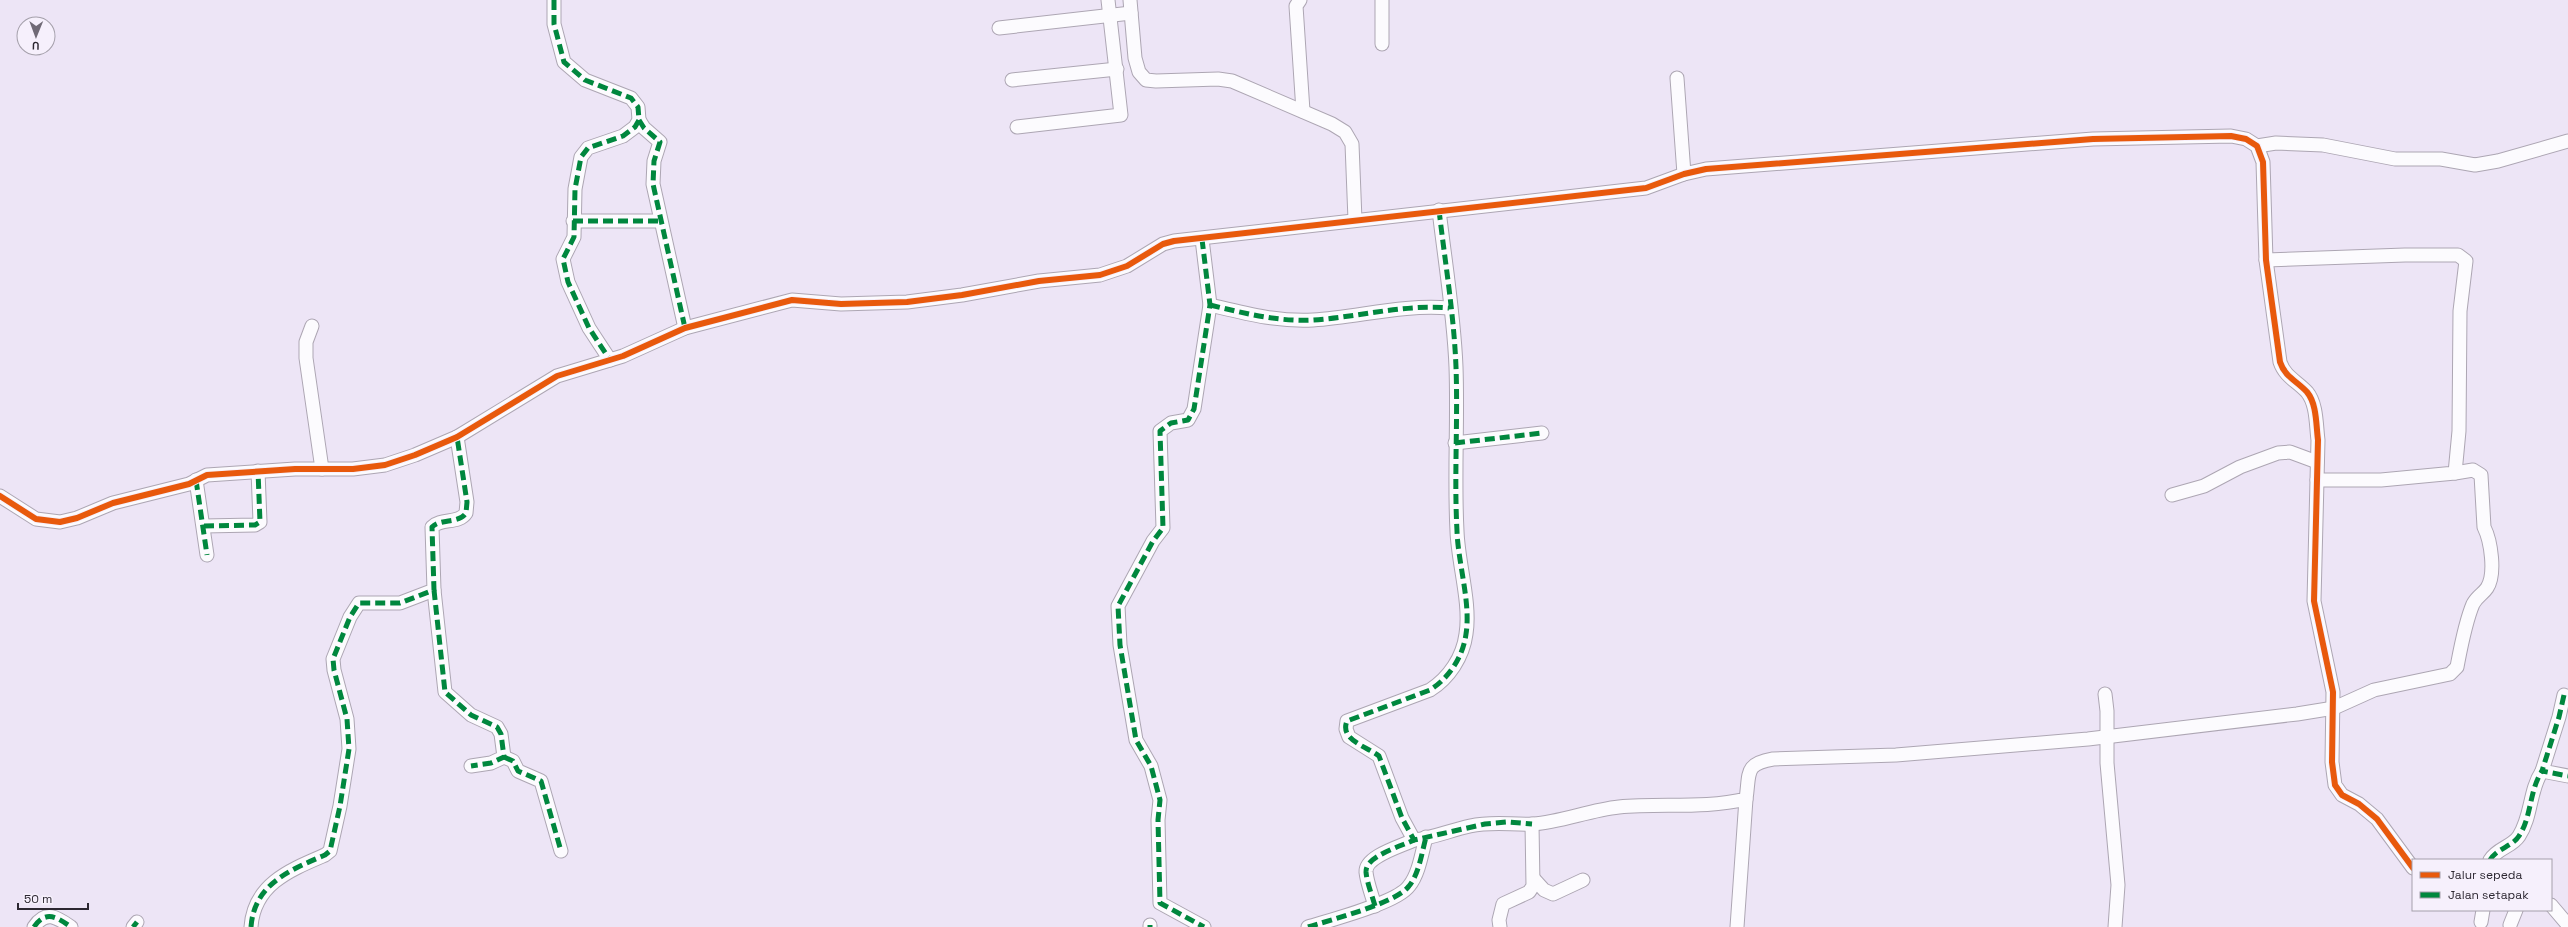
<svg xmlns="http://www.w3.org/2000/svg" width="2568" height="927" font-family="'Space Grotesk',sans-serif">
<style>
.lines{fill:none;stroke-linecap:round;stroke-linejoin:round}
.minor-casing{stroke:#ada6b3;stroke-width:15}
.minor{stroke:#fcfbfe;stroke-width:13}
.quiet{stroke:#00873e;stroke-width:5;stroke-dasharray:10 5;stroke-linecap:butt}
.cycleway-casing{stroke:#f6f0fc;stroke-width:8}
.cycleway{stroke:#e8590c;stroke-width:6}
</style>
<rect width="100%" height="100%" fill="#ede5f6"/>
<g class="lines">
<g class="minor-casing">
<g id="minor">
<path d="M554,0v24l10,38 21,18 46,18 7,9 1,13 -4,7 -12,9 -35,12 -7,9 -6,32 -1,48 -11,22 5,23 21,46 21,32"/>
<path d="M1130,0l5,58 4,14 7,8 10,1 62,-2 14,2 100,43 13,8 7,12 3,76"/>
<path d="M1300,0l-4,6 7,105"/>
<path d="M999,28l132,-15"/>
<path d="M1382,44v-44"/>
<path d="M1677,78l7,96"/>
<path d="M1012,80l105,-11"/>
<path d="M639,120l5,8 16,14 -6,19 -1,23 32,144"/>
<path d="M1017,127l104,-12 -13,-115"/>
<path d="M2257,146l19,-3 47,2 72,14h46l34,6 23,-4 70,-20"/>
<path d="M1439,210c6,52 15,105 17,157 2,55 -2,109 1,164 1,32 14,72 9,103 -3,23 -17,44 -36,56l-83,31 -1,8 3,8 30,19 23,62 12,22c19,-2 37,-10 56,-14 23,-5 41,-1 63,-2 28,-2 57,-14 86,-17 43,-4 85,2 127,-8 4,-26 -2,-35 27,-40l123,-4 192,-16 209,-25 37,-6 40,-18 76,-16 7,-7c4,-21 8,-44 16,-63 4,-8 10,-10 14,-16 9,-14 4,-47 -3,-61l-3,-52 -8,-5 -18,3"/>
<path d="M573,221h87"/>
<path d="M1202,239l8,66 -16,104 -6,11 -17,3 -11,8 3,97 -10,13 -35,65 2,39 16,95 15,26 9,34 -2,20 2,83 44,24"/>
<path d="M2266,260l139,-5h53l8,6 -6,50 -1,120 -4,42 -74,7h-64"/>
<path d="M1210,305c34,8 67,17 103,15 46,-3 90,-16 136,-12"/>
<path d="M312,326l-6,16v16l16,111"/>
<path d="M1455,443l87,-10"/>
<path d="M196,480l11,75"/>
<path d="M2172,495l32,-9 36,-19 38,-14 12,-1 27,10"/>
<path d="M0,496l36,23 24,3 17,-4 36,-15 76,-19 18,-9 88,-6h58l32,-4 30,-10 42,-18 100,-61 66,-20 62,-28 107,-28 49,4 66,-2 55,-7 77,-14 61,-6 27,-9 36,-22 11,-3 472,-53 38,-14 22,-5 387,-30 138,-3 15,3 11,7 6,16 3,98 14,102c5,15 17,19 27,30 10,12 9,33 11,48l-4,161 19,91 -1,70 3,23 7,10 17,9 18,15 36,49"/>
<path d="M204,526l51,-1 5,-3 -2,-51"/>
<path d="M434,590l11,102 26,23 26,12 4,7 3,23 -13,6 -20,3"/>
<path d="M2105,694l2,17v52l11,122 -3,42"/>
<path d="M2564,695l-5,22 -17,54 26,5"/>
<path d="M504,757l9,4 5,10 23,10 20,70"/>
<path d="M2490,860c7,-12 22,-13 29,-24 13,-20 10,-45 23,-65"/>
<path d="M1534,879l10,11 9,4 30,-14"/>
<path d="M2551,905l17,20"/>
<path d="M1375,906c-3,-11 -8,-23 -9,-34 -1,-16 36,-26 48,-32"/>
<path d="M2481,922l2,-12"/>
<path d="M1150,925v2"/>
<path d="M2510,925l6,-15"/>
<path d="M34,927c12,-18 24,-9 37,0"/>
<path d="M133,927l4,-5"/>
<path d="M251,927c3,-43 39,-57 74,-72l5,-4 10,-45 9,-57 -2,-30 -13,-49 -1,-11 17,-42 9,-14h41l34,-13 -2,-63c9,-9 27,-3 34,-14l1,-11 -10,-65"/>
<path d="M1308,927c22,-7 89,-24 101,-41 10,-12 13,-34 17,-49"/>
<path d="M1500,927l-1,-7 4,-16 26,-12 4,-6 -1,-62"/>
<path d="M1737,927l9,-128"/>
</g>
</g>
<use href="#minor" class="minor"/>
<g class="quiet">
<path d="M554,0v24l10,38 21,18 46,18 7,9 1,13 -4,7 -12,9 -35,12 -7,9 -6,32 -1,48 -11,22 5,23 21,46 21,32"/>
<path d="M639,120l5,8 16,14 -6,19 -1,23 32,144"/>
<path d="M1439,210c6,52 15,105 17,157 2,55 -2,109 1,164 1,32 14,72 9,103 -3,23 -17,44 -36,56l-83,31c-8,19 21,26 32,35l23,62 12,22 71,-16 22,-2 25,2"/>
<path d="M573,221h87"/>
<path d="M1202,239l8,66 -16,104 -6,11 -17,3 -11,8 3,97 -10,13 -35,65 2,39 16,95 15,26 9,34 -2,20 2,83 44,24"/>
<path d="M1210,305c34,8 67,17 103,15 46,-3 90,-16 136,-12"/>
<path d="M1455,443l87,-10"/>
<path d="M196,480l11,75"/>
<path d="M204,526l51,-1 5,-3 -2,-51"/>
<path d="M434,590l11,102 26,23 26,12 4,7 3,23 -13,6 -20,3"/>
<path d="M2564,695l-5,22 -17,54 26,5"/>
<path d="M504,757l9,4 5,10 23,10 20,70"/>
<path d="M2490,860c7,-12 22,-13 29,-24 13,-20 10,-45 23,-65"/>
<path d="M1375,906c-3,-11 -8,-23 -9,-34 -1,-16 36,-26 48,-32"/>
<path d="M1150,925v2"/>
<path d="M34,927c12,-18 24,-9 37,0"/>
<path d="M133,927l4,-5"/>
<path d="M251,927c3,-43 39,-57 74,-72l5,-4 10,-45 9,-57 -2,-30 -13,-49 -1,-11 17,-42 9,-14h41l34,-13 -2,-63c9,-9 27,-3 34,-14l1,-11 -10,-65"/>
<path d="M1308,927c22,-7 89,-24 101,-41 10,-12 13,-34 17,-49"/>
</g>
<g class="cycleway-casing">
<path id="cycleway" d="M0,496l36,23 24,3 17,-4 36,-15 76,-19 18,-9 88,-6h58l32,-4 30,-10 42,-18 100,-61 66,-20 62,-28 107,-28 49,4 66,-2 55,-7 77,-14 61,-6 27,-9 36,-22 11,-3 472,-53 38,-14 22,-5 387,-30 138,-3 15,3 11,7 6,16 3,98 14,102c5,15 17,19 27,30 10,12 9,33 11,48l-4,161 19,91 -1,70 3,23 7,10 17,9 18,15 36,49"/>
</g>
<use href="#cycleway" class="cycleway"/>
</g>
<rect x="2412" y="859" width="140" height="52" fill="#f6f0fc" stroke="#a5a0ab"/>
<rect x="2420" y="872" width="20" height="6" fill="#e8590c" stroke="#a5a0ab"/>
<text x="2448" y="879" font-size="12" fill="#2c2731">Jalur sepeda</text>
<rect x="2420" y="892" width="20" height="6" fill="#00873e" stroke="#a5a0ab"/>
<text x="2448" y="899" font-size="12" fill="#2c2731">Jalan setapak</text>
<g transform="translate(36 36) rotate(181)"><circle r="19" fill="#f6f0fc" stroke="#a5a0ab"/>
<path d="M0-3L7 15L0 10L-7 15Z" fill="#706a76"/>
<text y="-6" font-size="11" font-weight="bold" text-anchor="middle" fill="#2c2731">U</text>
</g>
<path d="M18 903v6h70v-6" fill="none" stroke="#2c2731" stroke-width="2"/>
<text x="24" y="903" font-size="12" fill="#2c2731" stroke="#f6f0fc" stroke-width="3" paint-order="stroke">50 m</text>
</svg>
